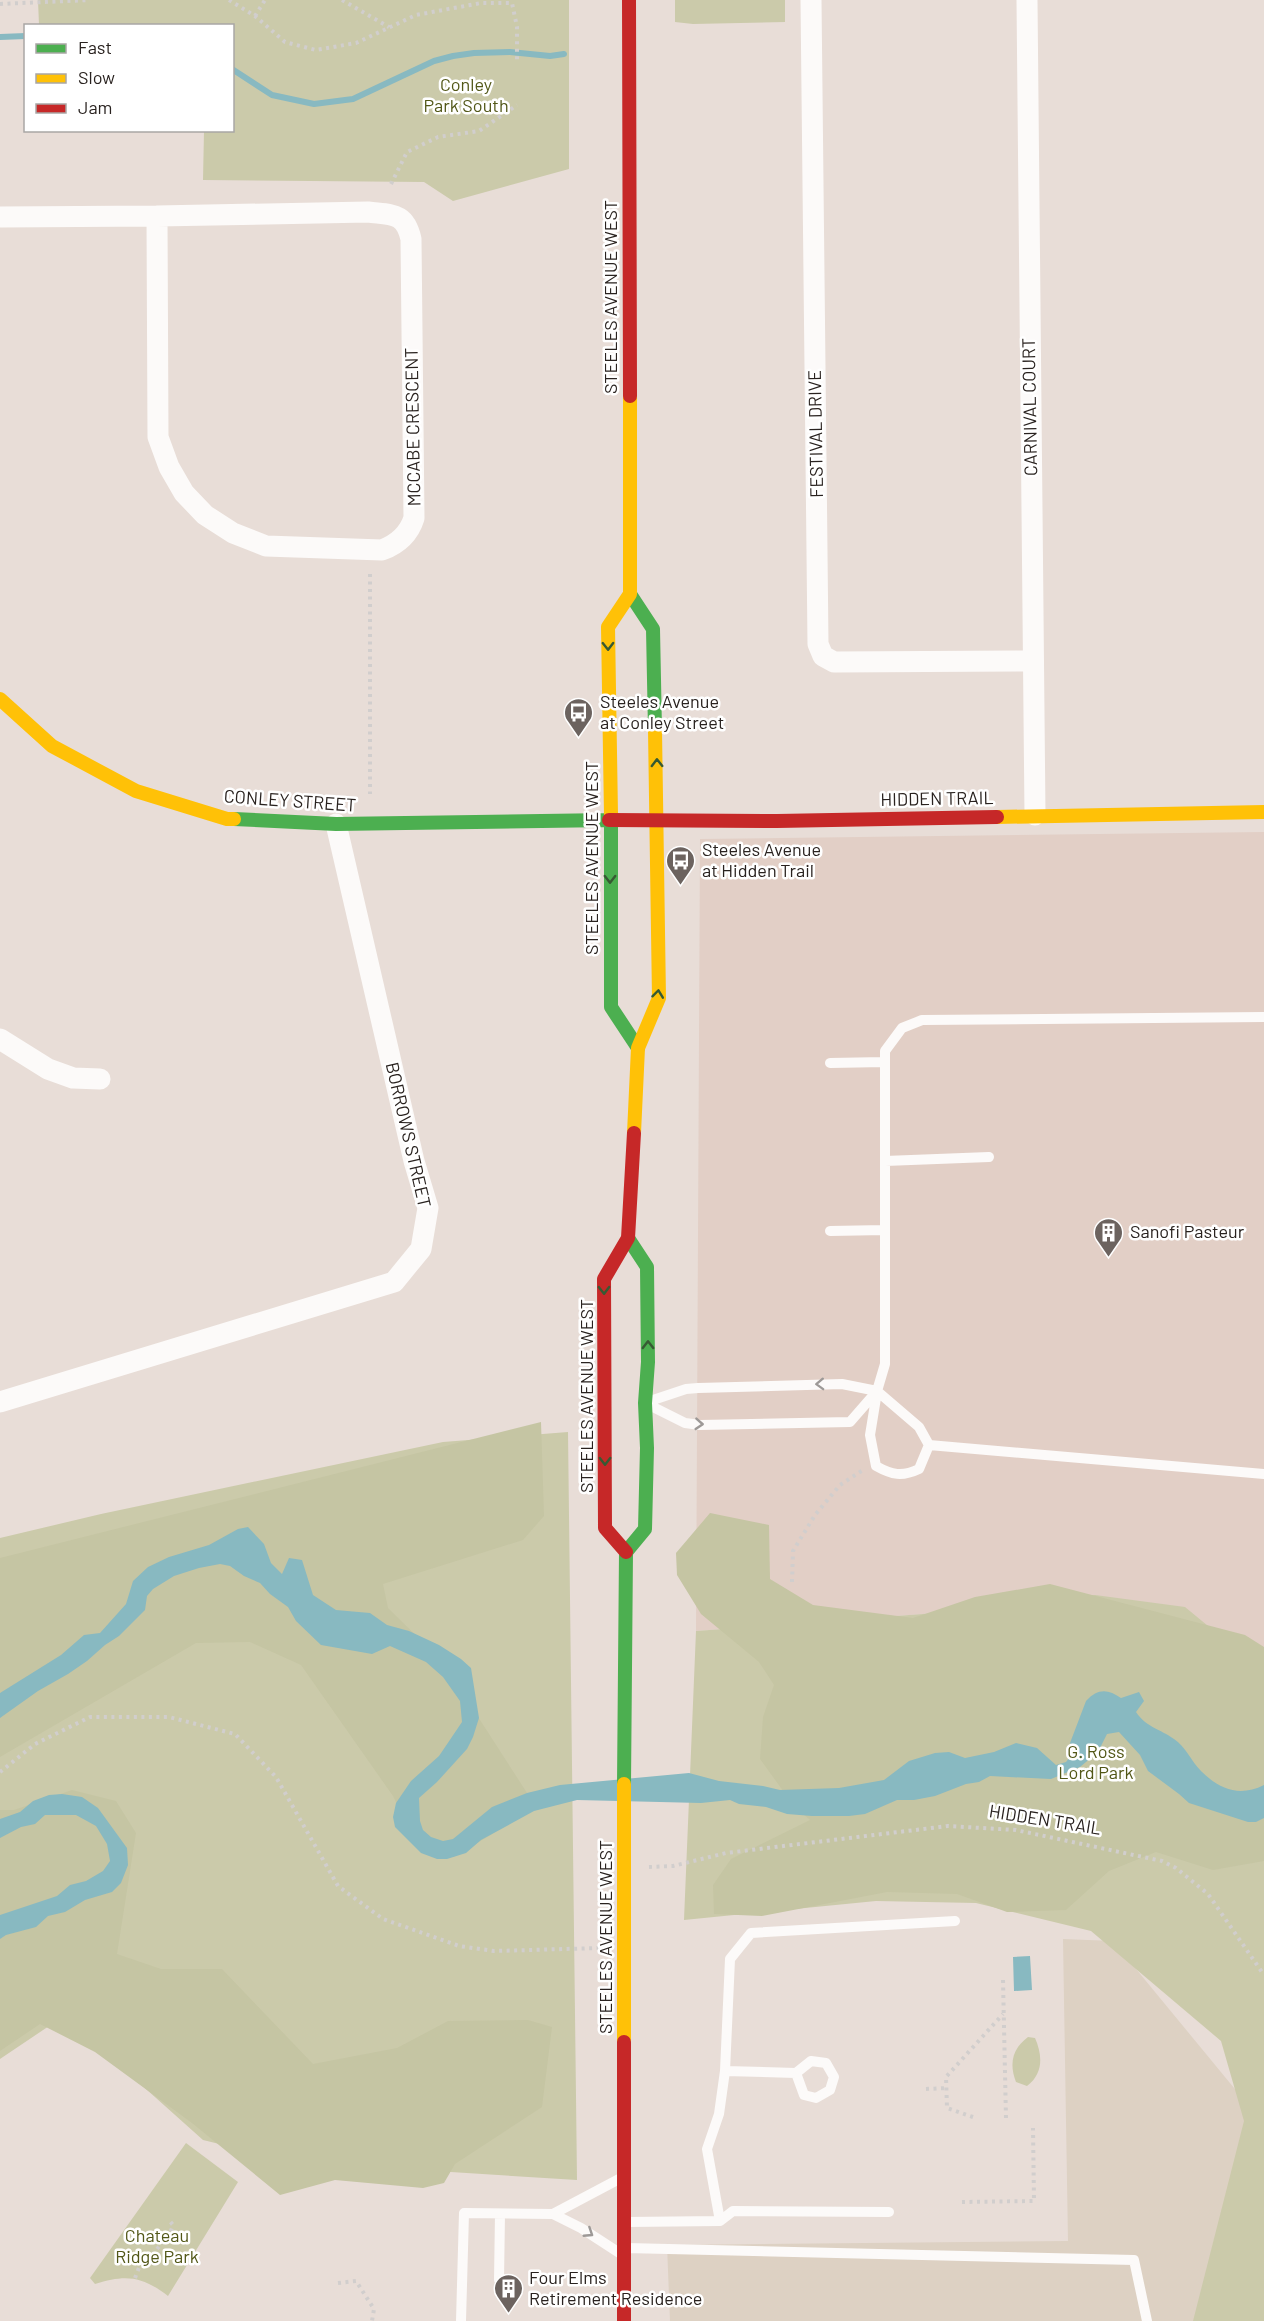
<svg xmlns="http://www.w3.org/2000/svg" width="1264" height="2321" font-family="Barlow,sans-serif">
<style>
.commercial{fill:#ddd1c3}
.built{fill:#e2cfc6}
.green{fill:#cbcaaa}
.forest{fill:#c5c5a3}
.water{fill:#88b9c1}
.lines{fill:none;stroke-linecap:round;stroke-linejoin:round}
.stream{stroke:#88b9c1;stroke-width:6}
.path{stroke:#d1cecd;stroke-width:4;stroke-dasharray:3 4.5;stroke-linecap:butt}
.lane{stroke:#fcfaf9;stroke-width:10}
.street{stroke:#fcfaf9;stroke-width:21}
.fast{stroke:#4caf50;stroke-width:14}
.slow{stroke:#ffc107;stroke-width:14}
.jam{stroke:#c62828;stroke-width:14}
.oneway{stroke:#375a33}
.oneway2{stroke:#9d9997}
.labels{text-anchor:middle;stroke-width:5;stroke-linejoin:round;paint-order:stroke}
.park-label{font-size:18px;fill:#525717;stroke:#fff}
.street-label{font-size:18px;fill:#29221f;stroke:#fff}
.poi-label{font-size:18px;fill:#29221f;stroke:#fff;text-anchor:start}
</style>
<rect width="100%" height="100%" fill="#e8ddd7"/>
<path class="commercial" d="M1063 1939 1113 1941 1253 2111 1198 2321H670L667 2245 1068 2241Z"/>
<path class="built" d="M1264 832V1662L1003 1608 696 1631 700 839Z"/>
<path class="green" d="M38 0H569V169L453 201 424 182 203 180 204 131 232 130V26L39 25Z
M675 0H785V22L693 24 675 22Z
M568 1432 577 2180 293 2162 203 2140 99 2047 52 2024 0 2059V1538L101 1514 443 1442Z
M1095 1595 1185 1607 1236 1649 1264 1662V2321H1193L1244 2121 1221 2041 1091 1931 976 1903 876 1901 684 1920 696 1631 1003 1608Z
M1028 2037 1035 2038C1043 2056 1043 2074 1027 2086L1016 2082C1009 2064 1012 2049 1028 2037Z
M186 2143 238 2182 168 2296C142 2276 126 2274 95 2284L90 2278Z"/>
<path class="forest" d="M541 1422 544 1516 523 1540 383 1584 388 1608 442 1661 529 1796 509 1824 454 1857 417 1846 393 1796 301 1665 250 1642 196 1643 0 1757V1558Z
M710 1513 769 1525 770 1579 813 1605 913 1618 975 1597 1050 1584 1245 1635 1264 1647V1861L1213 1870 1156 1852 1109 1871 1066 1910 1007 1912 957 1894 887 1892 762 1916 714 1914 713 1885 731 1859 810 1820 794 1806 760 1759 763 1717 774 1685 759 1662 701 1614 677 1575 676 1553Z
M72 1790 116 1801 136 1833 117 1954 161 1969H222L313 2064 397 2048 448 2021 528 2020 552 2027 542 2107 455 2164 444 2183 423 2188 335 2180 280 2195 192 2123 95 2052 40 2024 0 2051V1810H14Z"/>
<path class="water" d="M248 1527 264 1544 271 1563 282 1574 289 1558 302 1560 313 1595 336 1610 370 1613 387 1625 409 1631 439 1645 461 1659 471 1668 479 1718 473 1737 467 1749 437 1782 419 1798 420 1821 423 1830 431 1837 443 1841 453 1839 492 1807 527 1793 560 1785 689 1773 719 1781 763 1786 780 1790 839 1788 884 1780 909 1761 935 1753 949 1752 965 1758 994 1752 1016 1743 1037 1748 1056 1765 1066 1762 1076 1749 1070 1743 1086 1701C1098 1688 1108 1689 1121 1698L1139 1692 1144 1701 1136 1712C1146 1727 1160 1729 1174 1739 1186 1747 1191 1761 1201 1771 1220 1790 1240 1797 1264 1785V1818L1256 1822H1248L1189 1803 1179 1794 1148 1771 1140 1755 1119 1732 1107 1734 1098 1752 1080 1767 1051 1779 990 1776 979 1782 966 1784 935 1796 914 1800H897L865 1814 849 1816H812L787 1814 766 1807 739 1804 730 1800 701 1803 577 1800 534 1811 481 1840 466 1853 447 1859H437L421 1853 395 1827 393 1817 396 1803 411 1781 439 1756 462 1722 460 1701 443 1677 426 1662 390 1646 372 1654 321 1645 296 1621 288 1607 270 1594 260 1583 244 1576 230 1566 220 1564 199 1568 174 1576 153 1589 147 1596 145 1610 119 1636 105 1645 87 1661 68 1674 38 1691 0 1718V1693L61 1655 84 1635 100 1633 126 1604 133 1581 148 1567 169 1557 209 1545 238 1529Z
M62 1794 82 1797 98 1808 127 1848 128 1865 121 1883 112 1892 85 1900 65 1912 48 1916 36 1927 6 1935 0 1939V1915L57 1896 70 1885 86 1881 103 1871 110 1861 107 1844 96 1826 76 1815H45L35 1824 21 1827 0 1838V1819L20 1812 33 1801 49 1795Z
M1030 1956 1032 1990 1014 1991 1013 1957Z"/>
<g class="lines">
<path class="stream" d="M0 37 26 36
M232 69 272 95 314 104 353 99 434 61 453 56 474 53 510 52 550 56 564 54"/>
<path class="path" d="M229 0 255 16 285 42 316 50 356 43 416 15 481 3H512L517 27V61
M342 0 389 27
M0 4 90 0
M255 16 265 0
M391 184 407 152 438 137 479 131 517 105
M370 574V794
M792 1582 793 1551 815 1515 840 1485 863 1470
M0 1772 35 1744 90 1717H169L235 1734 276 1777 338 1886 383 1919 459 1946 494 1951 600 1948
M649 1867 673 1866 726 1853 948 1826 1016 1830 1162 1861 1176 1868 1208 1894 1264 1975
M1003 1980 1006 2119
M926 2089 947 2088
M973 2117 947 2108 946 2077 1003 2014
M962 2202 1034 2201 1033 2128
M135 2278C139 2267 142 2259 153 2255 160 2243 169 2239 173 2225L168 2219
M338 2283 356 2281 374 2309 372 2321"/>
<path class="lane" d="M1264 1017 922 1020 902 1028 885 1051V1364L877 1391 919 1427 929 1445 1264 1474
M830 1063 885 1062
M885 1161 989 1157
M830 1231 885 1230
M877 1392 870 1435 876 1466C892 1475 902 1477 919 1469L929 1445
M647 1402 686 1389 698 1388 842 1384 877 1391
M647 1404 685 1423 700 1425 850 1422 877 1391
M725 2071 796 2073 811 2061 826 2063 834 2077 830 2090 816 2098 804 2095 796 2073
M553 2214 621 2178
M720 2221 733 2211 889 2212
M627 2222 720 2221 707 2149 719 2114 725 2071 730 1959 751 1933 955 1921
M626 2248 1134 2260 1147 2321
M499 2280 500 2214
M461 2321 464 2213 553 2214 581 2228 621 2254"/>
<path class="street" d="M811 0 818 644 823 656 834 662 1032 661
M1027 0 1035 815
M368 212C392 215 405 212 411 239L414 518C409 534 398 544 382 550L266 546 233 533 205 515 184 493 169 467 158 437 157 216Z
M0 217 157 216
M0 1039 48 1069 73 1078 100 1079
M0 1402 394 1282 421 1249 428 1208 414 1161 336 824"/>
<path class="fast" d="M630 594 653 629 655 730
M611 815V1007L638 1048
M234 819 336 824 609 820
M624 1784 626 1552 645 1529 647 1448 645 1403 648 1362 647 1267 628 1238"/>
<path class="slow" d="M0 699 52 746 136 791 227 819H234
M611 815 608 627 630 594V396
M997 817 1264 812
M634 1133 638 1048 659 998 655 730
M624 2042V1784"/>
<path class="jam" d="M629 0 630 396
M609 820 777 821 997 817
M626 1552 605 1528 604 1279 628 1238 634 1133
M624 2042V2321"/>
</g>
<defs><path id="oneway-chevron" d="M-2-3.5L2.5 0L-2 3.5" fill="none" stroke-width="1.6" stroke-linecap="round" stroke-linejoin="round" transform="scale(1.5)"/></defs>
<g class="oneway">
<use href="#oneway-chevron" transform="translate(608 646) rotate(89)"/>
<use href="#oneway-chevron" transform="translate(657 763) rotate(-91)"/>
<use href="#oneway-chevron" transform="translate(610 879) rotate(90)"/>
<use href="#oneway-chevron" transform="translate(658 994) rotate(-83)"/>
<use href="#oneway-chevron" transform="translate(604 1290) rotate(89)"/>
<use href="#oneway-chevron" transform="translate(648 1345) rotate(-90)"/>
<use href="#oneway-chevron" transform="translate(605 1461) rotate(90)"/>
</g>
<g class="oneway2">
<use href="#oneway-chevron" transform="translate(820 1384) rotate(178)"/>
<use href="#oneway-chevron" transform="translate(699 1424) rotate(4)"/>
<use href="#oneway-chevron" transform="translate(589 2233) rotate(33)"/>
</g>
<defs>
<symbol id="bus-pin" viewBox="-11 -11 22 30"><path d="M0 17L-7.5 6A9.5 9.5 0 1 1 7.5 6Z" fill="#6c635f" stroke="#fff"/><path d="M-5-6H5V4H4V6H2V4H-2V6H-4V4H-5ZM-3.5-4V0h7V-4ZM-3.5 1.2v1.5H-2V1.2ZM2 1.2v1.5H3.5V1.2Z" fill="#fff"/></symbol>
<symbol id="building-pin" viewBox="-11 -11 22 30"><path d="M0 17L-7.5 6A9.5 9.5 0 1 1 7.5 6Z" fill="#6c635f" stroke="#fff"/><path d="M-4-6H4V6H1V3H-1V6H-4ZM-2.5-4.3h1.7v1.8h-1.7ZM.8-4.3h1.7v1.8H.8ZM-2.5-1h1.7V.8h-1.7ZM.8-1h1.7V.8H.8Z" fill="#fff"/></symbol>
</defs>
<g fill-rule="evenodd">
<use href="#bus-pin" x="562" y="696" width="33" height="45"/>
<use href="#bus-pin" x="664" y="844" width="33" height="45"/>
<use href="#building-pin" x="1092" y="1216" width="33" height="45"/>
<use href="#building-pin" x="492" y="2272" width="33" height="45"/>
</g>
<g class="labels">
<g class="park-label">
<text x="466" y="91">Conley<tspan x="466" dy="21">Park South</tspan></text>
<text x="1096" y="1758">G. Ross<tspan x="1096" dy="21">Lord Park</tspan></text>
<text x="157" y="2242">Chateau<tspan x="157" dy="21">Ridge Park</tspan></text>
</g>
<g class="street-label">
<text transform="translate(611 297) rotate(-90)" y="6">STEELES AVENUE WEST</text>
<text transform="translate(1030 407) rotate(-91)" y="6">CARNIVAL COURT</text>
<text transform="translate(413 427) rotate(-91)" y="6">MCCABE CRESCENT</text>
<text transform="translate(816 434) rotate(-91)" y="6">FESTIVAL DRIVE</text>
<text transform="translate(937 799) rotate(-1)" y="6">HIDDEN TRAIL</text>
<text transform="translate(290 801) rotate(4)" y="6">CONLEY STREET</text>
<text transform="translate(592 858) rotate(-90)" y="6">STEELES AVENUE WEST</text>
<text transform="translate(408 1135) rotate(77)" y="6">BORROWS STREET</text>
<text transform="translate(587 1396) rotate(-90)" y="6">STEELES AVENUE WEST</text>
<text transform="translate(1045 1820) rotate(9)" y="6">HIDDEN TRAIL</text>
<text transform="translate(606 1937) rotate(-90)" y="6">STEELES AVENUE WEST</text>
</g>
<g class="poi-label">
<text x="600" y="708">Steeles Avenue<tspan x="600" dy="21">at Conley Street</tspan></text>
<text x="702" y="856">Steeles Avenue<tspan x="702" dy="21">at Hidden Trail</tspan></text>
<text x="1130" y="1238">Sanofi Pasteur</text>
<text x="529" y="2284">Four Elms<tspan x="529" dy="21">Retirement Residence</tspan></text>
</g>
</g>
<rect x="24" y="24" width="210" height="108" fill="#ffffff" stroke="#a9a7a5" stroke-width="1.5"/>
<rect x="36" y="44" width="30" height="9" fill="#4caf50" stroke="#a9a7a5" stroke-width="1.5"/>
<text x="78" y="54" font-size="18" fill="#29221f">Fast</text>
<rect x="36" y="74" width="30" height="9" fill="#ffc107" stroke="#a9a7a5" stroke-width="1.5"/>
<text x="78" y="84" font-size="18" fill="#29221f">Slow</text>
<rect x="36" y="104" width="30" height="9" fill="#c62828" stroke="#a9a7a5" stroke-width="1.5"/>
<text x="78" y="114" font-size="18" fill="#29221f">Jam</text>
</svg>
